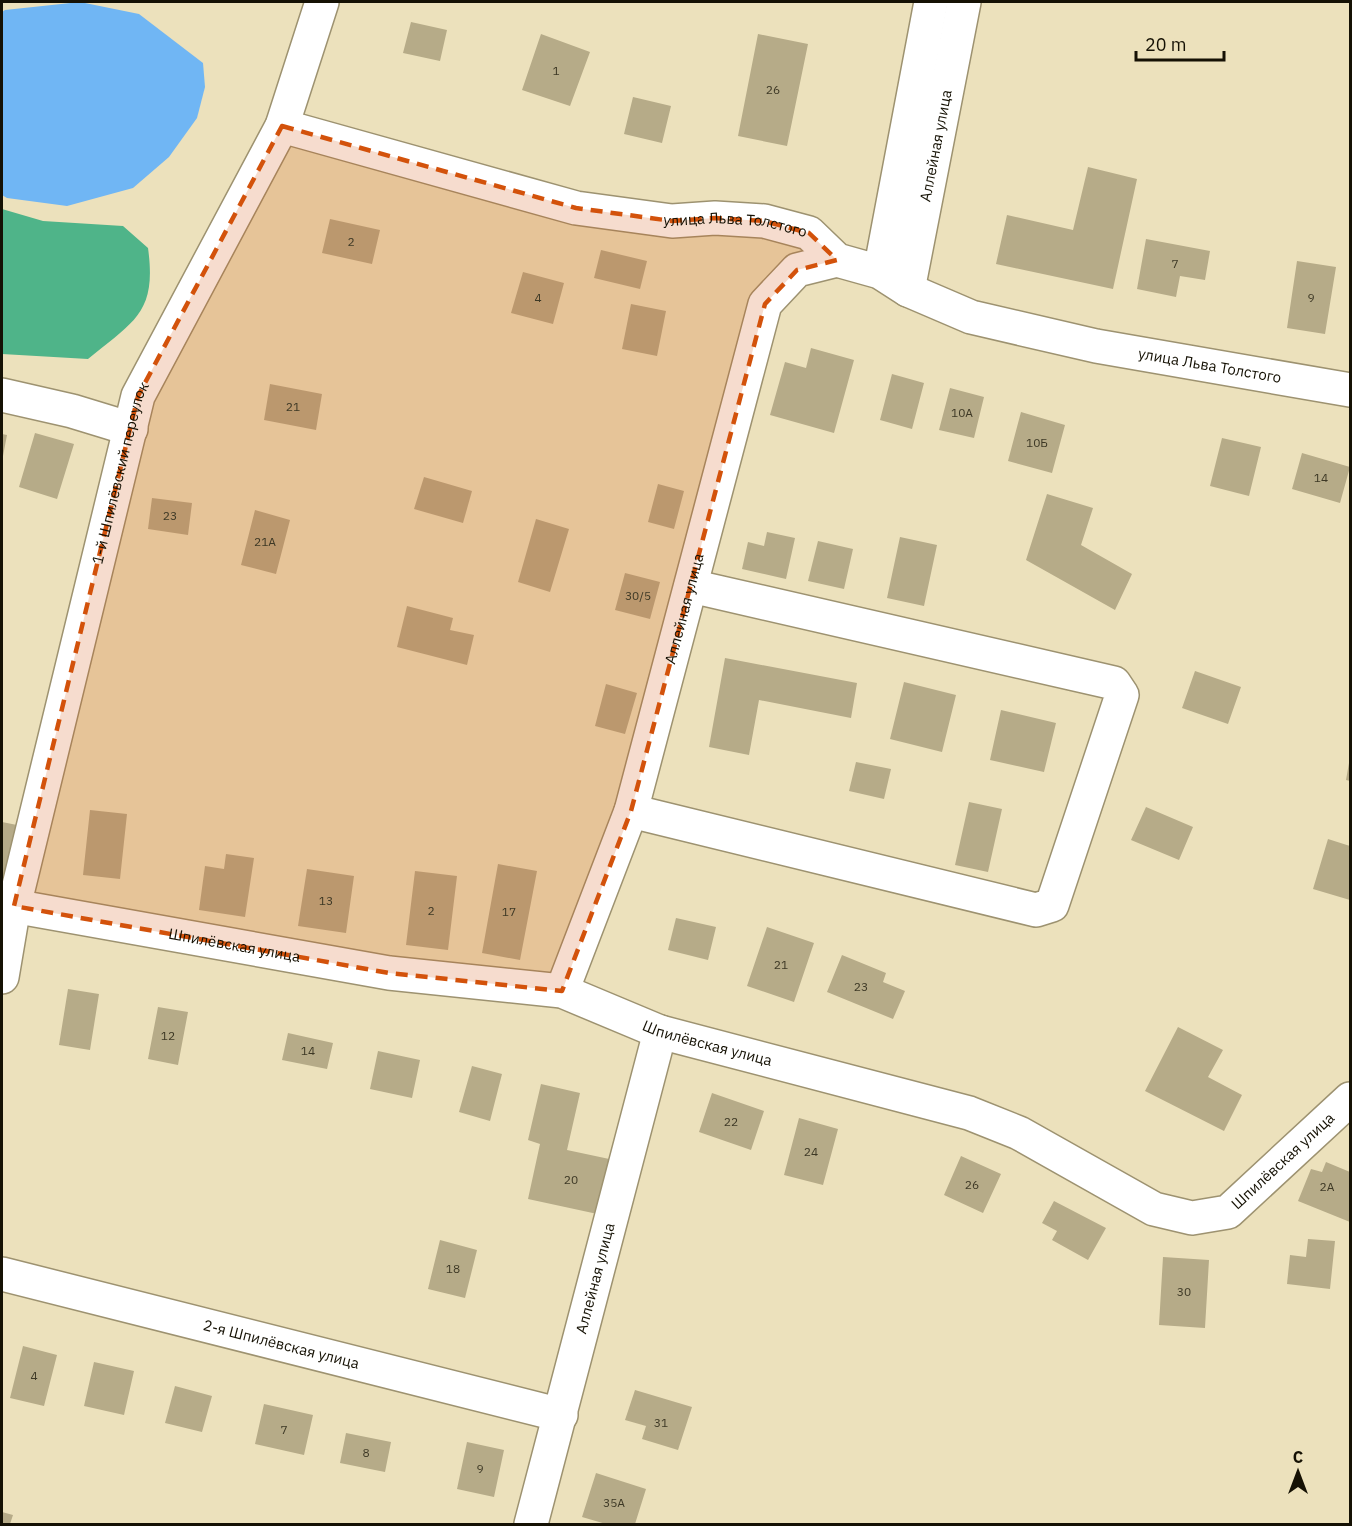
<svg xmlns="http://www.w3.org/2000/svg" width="1352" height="1526" font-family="'IBM Plex Sans',sans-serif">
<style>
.forest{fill:#4fb489}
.water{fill:#70b6f4}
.building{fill:#b6ab88}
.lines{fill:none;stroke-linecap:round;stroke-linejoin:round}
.minor-casing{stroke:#9d9270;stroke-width:36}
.minor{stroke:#fff;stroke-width:33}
.marked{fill:#d3520b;fill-opacity:0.2;stroke:#d3520b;stroke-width:4.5;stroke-dasharray:12 8;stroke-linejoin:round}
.labels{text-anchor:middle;stroke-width:5;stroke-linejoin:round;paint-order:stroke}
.number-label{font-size:12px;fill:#3d3825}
.street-label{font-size:15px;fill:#151104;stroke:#ece1bc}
</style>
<rect width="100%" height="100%" fill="#ece1bc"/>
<path class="forest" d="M2 209 43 221 123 226 148 248C157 313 134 321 88 359L2 354Z"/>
<path class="water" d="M80 2 139 14 203 63 205 87 197 118 169 157 133 188 67 206 7 198 2 195V12L5 10Z"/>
<path class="building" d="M411 22 447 30 440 61 403 53Z
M541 34 590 52 570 106 522 90Z
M758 34 808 44 787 146 738 136Z
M633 97 671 106 662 143 624 134Z
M1088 167 1137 179 1113 289 996 264 1007 215 1073 230Z
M330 219 380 230 372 264 322 253Z
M1146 239 1210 251 1205 280 1180 276 1176 297 1137 289Z
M601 250 647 261 640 289 594 278Z
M1297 261 1336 267 1325 334 1287 328Z
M523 272 564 283 553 324 511 313Z
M631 304 666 311 657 356 622 349Z
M811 348 854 360 834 433 770 415 785 362 806 368Z
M892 374 924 383 912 429 880 420Z
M270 384 322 394 316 430 264 420Z
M950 388 984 397 974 438 939 430Z
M1021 412 1065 425 1052 473 1008 461Z
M35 433 74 444 57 499 19 487Z
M2 434 7 435 3 456H2Z
M1222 438 1261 447 1249 496 1210 486Z
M1302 453 1350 467 1340 503 1292 489Z
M424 477 472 491 463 523 414 509Z
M658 484 684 491 674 529 648 522Z
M1047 494 1093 508 1081 545 1132 574 1115 610 1026 560Z
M152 498 192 503 188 535 148 529Z
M255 510 290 520 276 574 241 565Z
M536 519 569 529 550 592 518 582Z
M767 532 795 538 786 579 742 569 748 542 764 546Z
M900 537 937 545 924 606 887 598Z
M818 541 853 549 844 589 808 581Z
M625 573 660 582 650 619 615 610Z
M407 606 453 618 450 630 474 635 467 665 397 647Z
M725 658 857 683 851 718 759 700 749 755 709 747Z
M1195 671 1241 687 1228 724 1182 708Z
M904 682 956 695 942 752 890 739Z
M606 684 637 693 625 734 595 726Z
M1001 710 1056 723 1044 772 990 760Z
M856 762 891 769 884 799 849 791Z
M1349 763H1350V781L1346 780Z
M969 802 1002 809 988 872 955 865Z
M1146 807 1193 827 1179 860 1131 840Z
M90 810 127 814 120 879 83 875Z
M2 822 27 827 2 889Z
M1328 839 1350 846V900L1313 889Z
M226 854 254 858 245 917 199 910 205 866 224 869Z
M498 864 537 871 520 960 482 953Z
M307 869 354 876 346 933 298 926Z
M415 871 457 876 448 950 406 945Z
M676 918 716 927 708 960 668 950Z
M767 927 814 943 794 1002 747 986Z
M842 955 886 973 883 982 905 991 893 1019 827 992Z
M68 989 99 994 90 1050 59 1045Z
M158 1007 188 1012 178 1065 148 1059Z
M1178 1027 1223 1050 1208 1077 1242 1095 1224 1131 1145 1091Z
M288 1033 333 1043 327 1069 282 1060Z
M378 1051 420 1060 412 1098 370 1089Z
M472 1066 502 1074 490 1121 459 1112Z
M541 1084 580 1093 567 1150 614 1160 602 1215 528 1199 540 1144 528 1140Z
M712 1093 764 1111 751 1150 699 1132Z
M799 1118 838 1129 823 1185 784 1175Z
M961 1156 1001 1174 983 1213 944 1195Z
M1326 1162 1350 1172V1222L1298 1201 1311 1169 1322 1172Z
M1054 1201 1106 1228 1088 1260 1052 1240 1057 1231 1042 1223Z
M1308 1239 1335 1241 1330 1289 1287 1284 1290 1255 1306 1257Z
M440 1240 477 1250 465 1298 428 1289Z
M1163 1257 1209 1260 1205 1328 1159 1325Z
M23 1346 57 1355 44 1406 10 1398Z
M94 1362 134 1371 124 1415 84 1406Z
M175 1386 212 1396 202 1432 165 1423Z
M635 1390 692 1407 678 1450 642 1439 646 1426 625 1420Z
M264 1404 313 1415 304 1455 255 1444Z
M346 1433 391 1442 385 1472 340 1463Z
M467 1442 504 1450 494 1497 457 1489Z
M596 1473 646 1489 635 1524H606L582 1517Z
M2 1512 13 1515 10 1524H2Z"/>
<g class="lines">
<defs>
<g id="minor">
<path id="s1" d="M282 126 576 208 672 221 715 218 764 221 809 233 837 260 880 272 908 290 971 317 1096 346 1350 390"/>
<path d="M880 272 931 2"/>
<path id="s2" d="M908 290 964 2"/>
<path d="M2 395 72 411 131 429"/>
<path d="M631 811 1036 910 1052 905 1122 695 1114 683 691 586"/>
<path id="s3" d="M2 904 389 973 562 991 660 1032 969 1113 1019 1133 1154 1209 1192 1218 1228 1212 1350 1099"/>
<path id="s4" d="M2 977 14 906 138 396 282 126 322 2"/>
<path id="s5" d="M562 991 631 811 765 304 797 270 837 260"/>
<path id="s6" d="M2 1274 561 1415"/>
<path id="s7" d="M531 1524 660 1032"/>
</g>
</defs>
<use href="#minor" class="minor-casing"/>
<use href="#minor" class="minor"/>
</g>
<path class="marked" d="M282 126 576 208 672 221 715 218 764 221 809 233 837 260 797 270 765 304 631 811 562 991 389 973 14 906 138 396Z"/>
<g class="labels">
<g class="number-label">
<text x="556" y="75">1</text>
<text x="773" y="94">26</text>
<text x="351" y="246">2</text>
<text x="1175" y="268">7</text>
<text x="538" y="302">4</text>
<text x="1311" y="302">9</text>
<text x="293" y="411">21</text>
<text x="962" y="417">10А</text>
<text x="1037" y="447">10Б</text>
<text x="1321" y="482">14</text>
<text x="170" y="520">23</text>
<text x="265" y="546">21А</text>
<text x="638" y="600">30/5</text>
<text x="326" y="905">13</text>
<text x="431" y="915">2</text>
<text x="509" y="916">17</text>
<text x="781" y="969">21</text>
<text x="861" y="991">23</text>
<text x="168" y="1040">12</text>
<text x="308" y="1055">14</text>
<text x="731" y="1126">22</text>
<text x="811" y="1156">24</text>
<text x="571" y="1184">20</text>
<text x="972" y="1189">26</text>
<text x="1327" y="1191">2А</text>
<text x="453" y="1273">18</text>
<text x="1184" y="1296">30</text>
<text x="34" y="1380">4</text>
<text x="661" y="1427">31</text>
<text x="284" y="1434">7</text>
<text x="366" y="1457">8</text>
<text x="480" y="1473">9</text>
<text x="614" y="1507">35А</text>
</g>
<g class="street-label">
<text dy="5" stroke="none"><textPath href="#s2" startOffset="147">Аллейная улица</textPath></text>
<text dy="5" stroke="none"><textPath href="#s1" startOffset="466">улица Льва Толстого</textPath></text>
<text dy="5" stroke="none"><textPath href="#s1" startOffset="970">улица Льва Толстого</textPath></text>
<text dy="5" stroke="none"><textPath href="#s4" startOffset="518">1-й Шпилёвский переулок</textPath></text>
<text dy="5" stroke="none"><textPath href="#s5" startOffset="402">Аллейная улица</textPath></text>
<text dy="5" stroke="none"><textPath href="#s3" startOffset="236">Шпилёвская улица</textPath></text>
<text dy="5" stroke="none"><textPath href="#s3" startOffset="722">Шпилёвская улица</textPath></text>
<text dy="5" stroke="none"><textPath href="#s3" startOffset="1352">Шпилёвская улица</textPath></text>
<text dy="5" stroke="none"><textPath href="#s7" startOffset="254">Аллейная улица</textPath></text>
<text dy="5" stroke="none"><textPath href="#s6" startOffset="288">2-я Шпилёвская улица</textPath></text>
</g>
</g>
<rect width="1352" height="1526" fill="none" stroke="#151104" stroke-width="6"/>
<g transform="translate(1298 1472)" stroke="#ece1bc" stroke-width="4.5" paint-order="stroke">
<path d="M0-4.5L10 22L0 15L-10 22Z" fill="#151104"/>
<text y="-9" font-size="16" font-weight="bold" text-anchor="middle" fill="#151104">С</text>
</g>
<path d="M1136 51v9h88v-9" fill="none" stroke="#151104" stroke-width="3"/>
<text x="1145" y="51" font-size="18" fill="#151104" stroke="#ece1bc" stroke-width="4.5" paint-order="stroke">20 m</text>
</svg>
